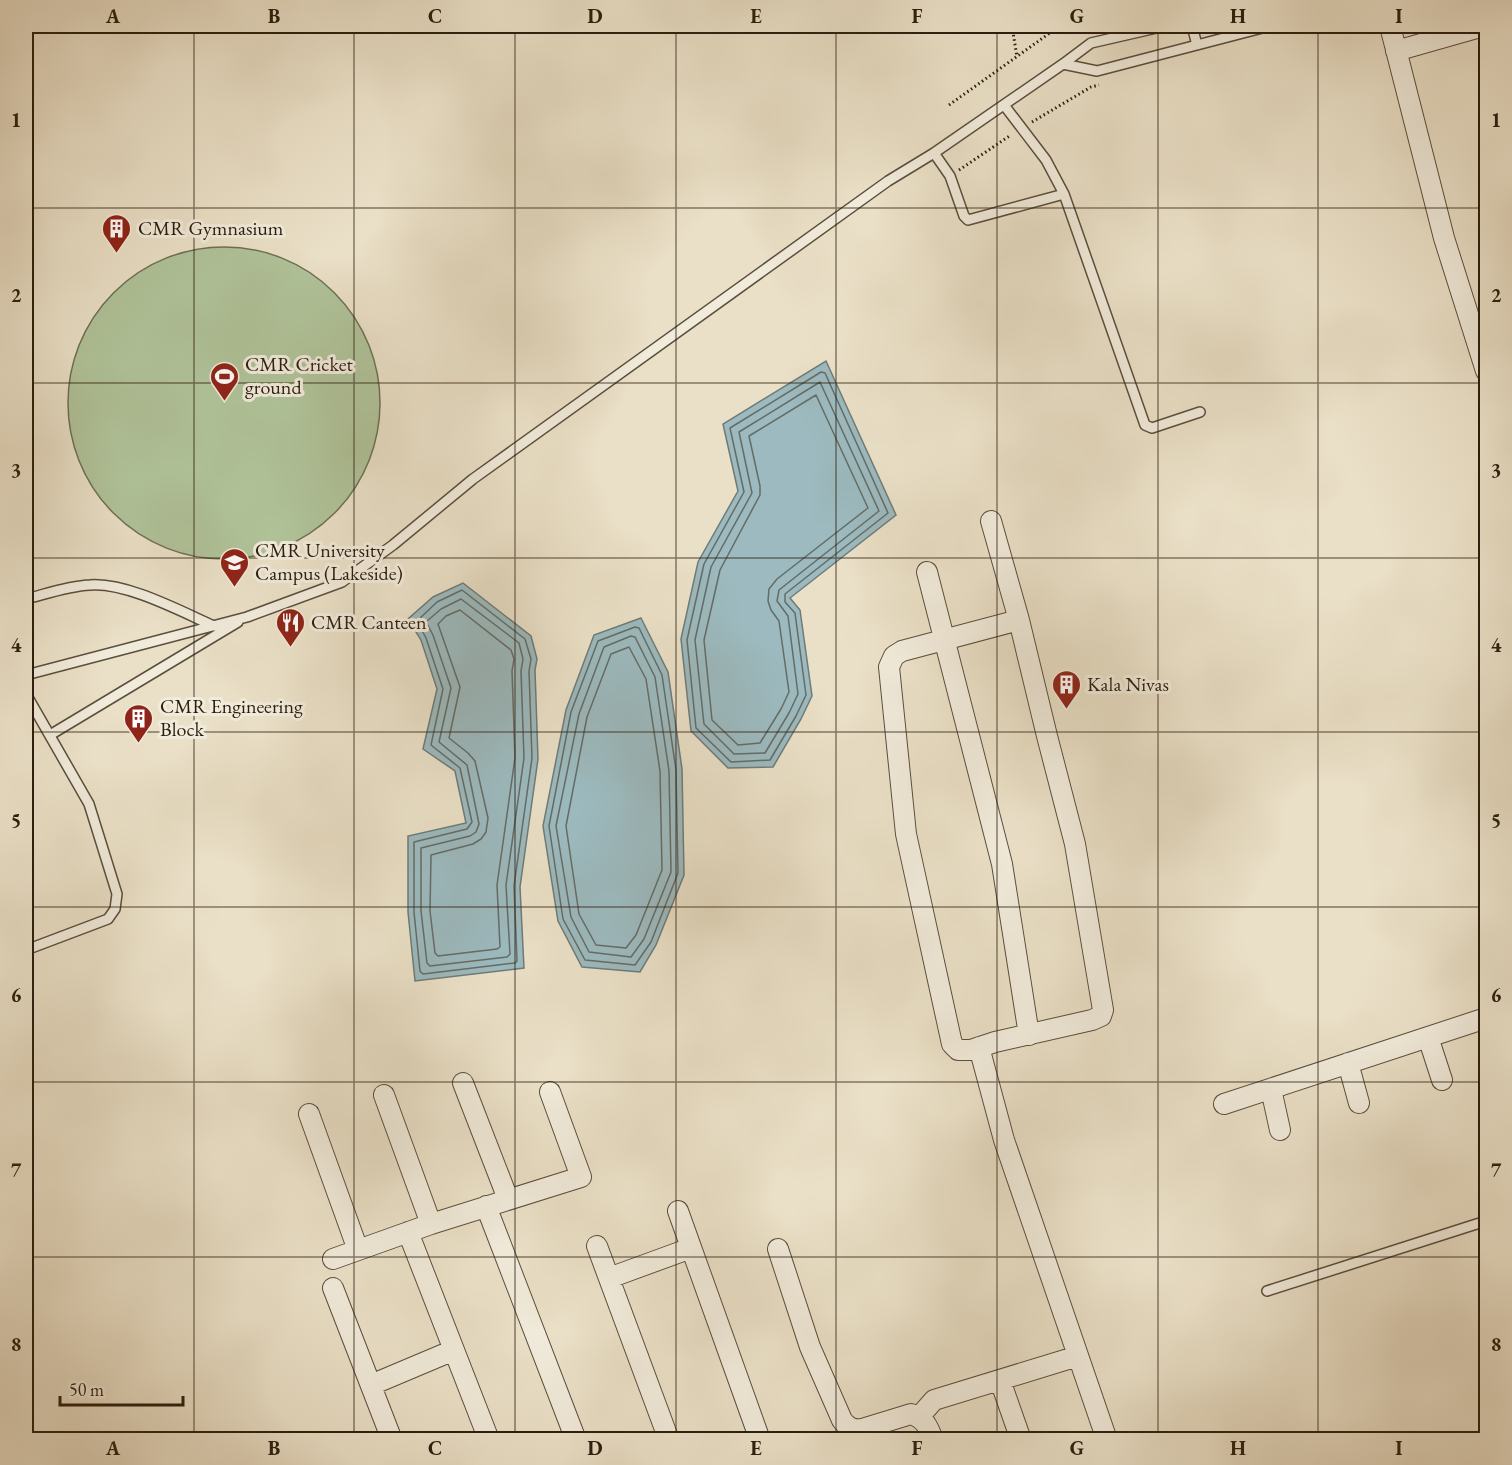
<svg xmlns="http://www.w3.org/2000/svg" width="1512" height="1465" font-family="'EB Garamond',serif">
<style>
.green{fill:#b0c39a;stroke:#6e7054;stroke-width:1.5}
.water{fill:#9cbabf;stroke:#6f7b78;stroke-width:1.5}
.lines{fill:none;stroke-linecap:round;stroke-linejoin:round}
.shore{stroke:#646c66;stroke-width:1.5}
.service-casing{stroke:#5b4e3c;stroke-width:12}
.minor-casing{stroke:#5b4e3c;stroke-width:22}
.path{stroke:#2b1d0e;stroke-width:3;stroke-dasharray:1.5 3;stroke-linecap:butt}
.service{stroke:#f1ebdb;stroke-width:9}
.minor{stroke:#f1ebdb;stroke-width:20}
.grid{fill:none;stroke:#2b1d0e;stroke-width:1.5;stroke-opacity:0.55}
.labels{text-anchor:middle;stroke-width:6;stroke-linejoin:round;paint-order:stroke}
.poi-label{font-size:20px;fill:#2b1d0e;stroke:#f1ebdb;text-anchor:start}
.neatline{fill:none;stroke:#2b1d0e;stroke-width:2}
.grid-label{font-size:20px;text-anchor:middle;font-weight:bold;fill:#2b1d0e}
</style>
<rect width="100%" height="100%" fill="#eae0c7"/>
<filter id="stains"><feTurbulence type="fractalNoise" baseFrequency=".00333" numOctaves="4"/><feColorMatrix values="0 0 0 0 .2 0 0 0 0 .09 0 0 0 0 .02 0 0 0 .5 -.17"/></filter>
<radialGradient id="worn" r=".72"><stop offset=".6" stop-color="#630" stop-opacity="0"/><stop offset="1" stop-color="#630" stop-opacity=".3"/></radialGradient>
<path class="green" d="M68 403a156 156 0 1 1 312 0a156 156 0 1 1-312 0Z"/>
<path class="water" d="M826 361 896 515 790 598 800 610 812 696 801 719 773 767 728 768 691 731 681 639 698 562 738 491 723 424Z
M463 583 531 636 537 659 535 670 538 759 520 887 524 968 415 981 408 912V836L466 823 455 771 423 749 437 689 421 640 408 619 433 597Z
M641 618 668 672 682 769 684 875 656 945 640 972 582 967 558 921 543 826 566 710 594 635Z"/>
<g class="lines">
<path class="shore" d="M821 372 825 373 888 513 785 594V602L795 613 806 695 796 716 770 760 731 762 696 728 687 640 704 564 744 492 730 428Z
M820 382 879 511 779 590 777 601 788 616 798 694 789 713 765 753 734 754 704 724 695 640 711 567 752 493 739 432Z
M816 395 868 508 777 579 769 589 768 601 771 610 779 621 789 692 781 709 760 743 738 745 712 720 704 640 720 570 760 495V486L749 436Z
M462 590 525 639 531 659 529 671 532 758 514 886 517 961 515 963 423 974 420 971 414 912V842L467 829 472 822 460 768 431 745 443 689 426 638 417 621 437 602Z
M461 599 519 643 523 659 521 671 524 758 506 885 510 954 507 957 430 966 427 963 421 911V848L470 836 476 832 479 824 467 765 439 742 451 688 433 635 426 622 441 609Z
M460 610 511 650 514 659 512 671 515 758 497 885 500 947 497 949 438 956 435 953 430 911 431 855 473 844 481 839 486 832 488 818 475 761 468 753 449 738 460 687 438 624 446 616Z
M635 627 639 628 662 675 676 770 678 873 651 942 635 965 585 960 563 919 549 826 571 712 598 641Z
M631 636 635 637 655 677 669 771 671 872 644 939 631 957 589 952 571 917 556 826 579 714 604 647Z
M629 647 646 679 660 771 662 870 636 935 626 948 596 945 579 914 566 826 587 717 611 654Z"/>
<defs>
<path id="service" d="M1192 26 1197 45
M1063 64 1097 71 1270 26
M1004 105 1046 160 1064 194 1145 425 1152 428 1200 412
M934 153 950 176 964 216 968 220 1064 194
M26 599C46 594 68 586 90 585 126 582 180 611 214 626
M26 675 247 617 342 582 393 545 473 479 888 181 934 153 1063 64 1091 43 1165 26
M26 694 89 804 117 894 115 909 108 919 26 950
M50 735 238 622
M1267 1291 1486 1221"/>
<path id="minor" d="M1390 26 1444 238 1486 371
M1396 51 1484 26
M991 521 1019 620
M927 572 1002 864 1029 1035
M1019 620 1047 736 1075 844 1103 1010 1101 1016 1092 1020 995 1042 971 1050H958L952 1044 906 834 889 667 894 656 902 651Z
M1428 1037 1442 1080
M979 1047 1004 1140 1107 1440
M1348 1063 1359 1103
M463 1083 508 1199
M1271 1089 1280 1130
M384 1095 431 1224
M1224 1104 1486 1018
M309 1114 358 1250
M486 1206 576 1440
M678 1211 760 1440
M408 1232 489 1440
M597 1246 669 1440
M778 1249 810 1347 842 1420C848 1428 853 1430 862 1429L911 1414C925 1419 928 1426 933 1440
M333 1259 431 1224 581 1177 550 1092
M609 1278 691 1248
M333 1288 392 1440
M1000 1380 1021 1440
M371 1385 454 1350
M919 1417 934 1400 1078 1356"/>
</defs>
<use href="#service" class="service-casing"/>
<use href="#minor" class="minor-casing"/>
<path class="path" d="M1012 26 1017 57
M949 105 1054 30 1074 26
M1032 122 1091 87 1099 85
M959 170 1011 135"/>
<use href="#service" class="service"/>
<use href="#minor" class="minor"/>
</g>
<path class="grid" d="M194 26V1440M354 26V1440M515 26V1440M676 26V1440M836 26V1440M997 26V1440M1158 26V1440M1318 26V1440M26 208H1486M26 383H1486M26 558H1486M26 732H1486M26 907H1486M26 1082H1486M26 1257H1486"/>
<defs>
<symbol id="building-pin" viewBox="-11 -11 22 30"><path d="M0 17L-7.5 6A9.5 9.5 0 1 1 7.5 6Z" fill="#8f2418" stroke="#f1ebdb"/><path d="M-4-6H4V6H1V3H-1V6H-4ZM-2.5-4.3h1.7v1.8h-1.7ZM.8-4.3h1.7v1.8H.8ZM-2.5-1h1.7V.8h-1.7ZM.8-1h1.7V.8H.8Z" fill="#fff"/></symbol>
<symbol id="stadium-pin" viewBox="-11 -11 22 30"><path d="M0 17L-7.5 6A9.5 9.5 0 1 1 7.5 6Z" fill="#8f2418" stroke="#f1ebdb"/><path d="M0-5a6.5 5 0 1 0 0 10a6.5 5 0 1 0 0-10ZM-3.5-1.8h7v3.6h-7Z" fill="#fff"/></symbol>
<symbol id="university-pin" viewBox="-11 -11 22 30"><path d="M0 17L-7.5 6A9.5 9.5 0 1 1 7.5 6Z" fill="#8f2418" stroke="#f1ebdb"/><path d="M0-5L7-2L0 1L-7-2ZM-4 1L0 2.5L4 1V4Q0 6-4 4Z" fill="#fff"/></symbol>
<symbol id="restaurant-pin" viewBox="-11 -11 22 30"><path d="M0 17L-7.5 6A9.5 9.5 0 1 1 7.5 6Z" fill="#8f2418" stroke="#f1ebdb"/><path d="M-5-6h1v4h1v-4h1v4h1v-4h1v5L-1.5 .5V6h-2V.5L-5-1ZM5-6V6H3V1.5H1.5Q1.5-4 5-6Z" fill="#fff"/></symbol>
</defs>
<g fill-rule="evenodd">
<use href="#building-pin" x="100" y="212" width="33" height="45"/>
<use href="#stadium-pin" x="208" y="360" width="33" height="45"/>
<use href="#university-pin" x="218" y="546" width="33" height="45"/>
<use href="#restaurant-pin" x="274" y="606" width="33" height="45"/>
<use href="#building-pin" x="1050" y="668" width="33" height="45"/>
<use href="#building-pin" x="122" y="702" width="33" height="45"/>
</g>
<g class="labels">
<g class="poi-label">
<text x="138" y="235">CMR Gymnasium</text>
<text x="245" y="371">CMR Cricket<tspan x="245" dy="23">ground</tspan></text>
<text x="255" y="557">CMR University<tspan x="255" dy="23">Campus (Lakeside)</tspan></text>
<text x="311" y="629">CMR Canteen</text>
<text x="1087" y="691">Kala Nivas</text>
<text x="160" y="713">CMR Engineering<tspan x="160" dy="23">Block</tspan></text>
</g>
</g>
<rect width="1512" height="1465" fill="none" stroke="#eae0c7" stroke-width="66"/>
<path d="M60 1396v9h123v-9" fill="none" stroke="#2b1d0e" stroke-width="3"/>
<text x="69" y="1396" font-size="18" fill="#2b1d0e" stroke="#f1ebdb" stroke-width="4.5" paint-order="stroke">50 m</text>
<rect x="33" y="33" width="1446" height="1399" class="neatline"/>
<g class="grid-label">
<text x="113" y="23">A</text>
<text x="274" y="23">B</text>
<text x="435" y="23">C</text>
<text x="595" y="23">D</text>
<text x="756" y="23">E</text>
<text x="917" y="23">F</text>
<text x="1077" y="23">G</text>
<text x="1238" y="23">H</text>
<text x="1399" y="23">I</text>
<text x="16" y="127">1</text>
<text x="1496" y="127">1</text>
<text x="16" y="302">2</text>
<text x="1496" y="302">2</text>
<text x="16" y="477">3</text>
<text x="1496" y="477">3</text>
<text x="16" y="652">4</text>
<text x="1496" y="652">4</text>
<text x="16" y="827">5</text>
<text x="1496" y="827">5</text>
<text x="16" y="1002">6</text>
<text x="1496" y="1002">6</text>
<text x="16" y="1177">7</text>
<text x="1496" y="1177">7</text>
<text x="16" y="1351">8</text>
<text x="1496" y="1351">8</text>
<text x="113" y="1455">A</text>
<text x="274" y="1455">B</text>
<text x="435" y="1455">C</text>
<text x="595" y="1455">D</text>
<text x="756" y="1455">E</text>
<text x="917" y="1455">F</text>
<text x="1077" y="1455">G</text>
<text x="1238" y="1455">H</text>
<text x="1399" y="1455">I</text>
</g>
<rect width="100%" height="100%" filter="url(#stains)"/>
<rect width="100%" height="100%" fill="url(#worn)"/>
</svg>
